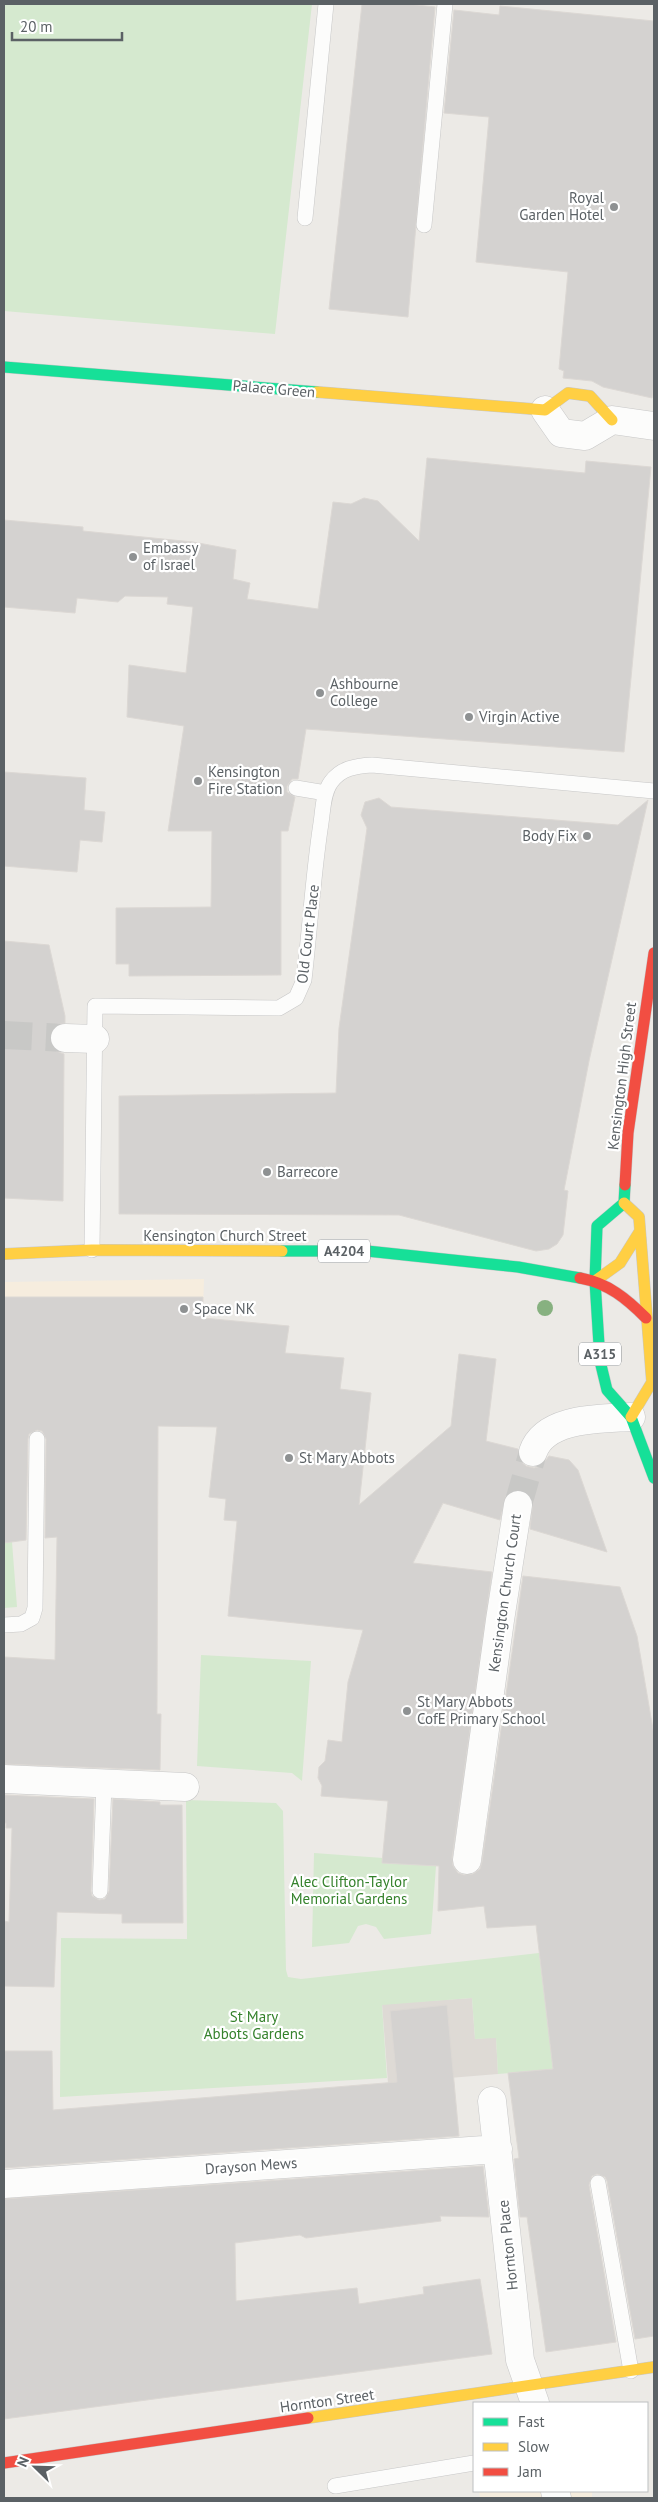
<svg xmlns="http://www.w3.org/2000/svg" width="658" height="2502" font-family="'PT Sans',sans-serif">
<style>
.commercial{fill:#f6edde}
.education{fill:#dedad5}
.green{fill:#d5e9cf}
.building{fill:#d4d2d0;stroke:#dcd8d4}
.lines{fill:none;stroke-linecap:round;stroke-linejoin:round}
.street-tunnel{stroke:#c8c8c6;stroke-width:28;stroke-dasharray:28 14;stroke-linecap:butt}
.lane-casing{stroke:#c7c7c7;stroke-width:16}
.street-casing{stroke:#c7c7c7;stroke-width:29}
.fast-casing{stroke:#c7c7c7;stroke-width:12}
.slow-casing{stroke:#c7c7c7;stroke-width:12}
.jam-casing{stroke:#c7c7c7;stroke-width:12}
.lane{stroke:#fcfcfb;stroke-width:15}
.street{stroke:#fcfcfb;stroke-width:28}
.fast{stroke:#16e098;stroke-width:11}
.slow{stroke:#ffcf43;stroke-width:11}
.jam{stroke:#f24e42;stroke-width:11}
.tree{fill:#87b180}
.poi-dot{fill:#8e9192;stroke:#fff;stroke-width:2}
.labels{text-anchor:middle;stroke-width:4.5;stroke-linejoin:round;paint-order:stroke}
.shield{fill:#fff;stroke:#8c9093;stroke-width:1}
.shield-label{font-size:14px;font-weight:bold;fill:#5b6165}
.poi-label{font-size:15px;fill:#5b6165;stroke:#fff;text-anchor:start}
.street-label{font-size:15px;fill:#5b6165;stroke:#fff}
.park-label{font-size:15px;fill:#35822c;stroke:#fff}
</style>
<rect width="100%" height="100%" fill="#eceae6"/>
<path class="commercial" d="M204 1279 201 1377 4 1376V1282Z
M479 2491H592V2498H480Z"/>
<path class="education" d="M472 1998 475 2039 496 2037 498 2074 388 2083 382 2004Z"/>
<path class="green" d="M4 4H312L275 334 4 311Z
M12 1542 17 1607 4 1608V1543Z
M201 1655 311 1661 302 1781 292 1773 197 1766Z
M186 1800 276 1803 283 1811 286 1970 288 1977 301 1979 539 1953 553 2069 498 2074 496 2038 475 2039 472 1998 382 2005 387 2078 60 2097 61 1938 187 1939Z
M314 1853 383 1858 382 1863 436 1866 431 1934 384 1939 376 1927 366 1924 358 1926 349 1943 312 1947Z"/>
<path class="building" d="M362 4H408L435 7 408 317 329 309Z
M500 6 654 21V381L652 398 603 387 592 381 563 378 564 371 559 369 568 272 476 262 489 117 444 113 454 10 499 15Z
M427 458 585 473 586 461 651 467 624 752 306 729 298 779H292L287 786V792L295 797 288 831H281V975L129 976V964H116V908L211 907 212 831H168L184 726 127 717 129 665 186 673 193 607 167 604 168 597 125 596 118 602 77 598 75 613 4 607V520L83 527V531L193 542 236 550 233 579 250 583 247 599 318 609 333 502 351 504 364 498 378 501 419 541Z
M4 772 86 778 84 810 105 812 102 842 80 840 77 872 4 866Z
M379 798 391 807 618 825 648 800 589 1061 564 1190 568 1191 563 1235 557 1244 549 1249 536 1251 399 1215 119 1214V1096L336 1093 339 1028 367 828 361 815 365 802Z
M4 941 49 945 65 1016V1023L57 1024 52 1029 49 1038 51 1045 56 1051 64 1054 63 1201 4 1198Z
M4 1297H203V1318L289 1326 285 1353 344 1358 340 1389 371 1393 359 1505 451 1426 459 1354 496 1359 486 1441 518 1449 519 1460 526 1466 534 1468 541 1466 549 1456 569 1460 578 1470 607 1552 530 1529 533 1500 528 1493 520 1490 512 1491 506 1496 500 1520 443 1503 413 1563 492 1572 452 1858 453 1866 458 1873 464 1875 473 1874 480 1869 482 1862 523 1576 620 1587 637 1636 654 1735V2336L635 2339 607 2181 605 2177 597 2174 592 2176 589 2185 616 2342 546 2352 527 2217H520L514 2159 519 2158 508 2073 553 2069 536 1925 487 1928 484 1906 438 1911 439 1866 382 1863 388 1801 321 1796 322 1786 318 1778 319 1767 325 1761 328 1740 342 1742 348 1682 363 1630 228 1616 237 1521 224 1520 226 1499 209 1497 217 1427 158 1426 157 1714H161L160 1770 4 1764V1657L55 1660 57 1537 45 1538 46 1439 42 1431 37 1430 29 1434 28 1439 26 1540 4 1543Z
M4 1795 94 1799 91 1891 92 1896 99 1900 105 1899 109 1891 113 1799 160 1802V1805H182L183 1923H122V1914L57 1912 54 1987 4 1986V1921L9 1922 12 1828H6V1823H4Z
M447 2005 459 2136 4 2168V2051H52L53 2110 397 2082 390 2011Z
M483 2166 489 2217 440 2216 441 2221 306 2238 300 2235 235 2243 236 2301 357 2288 359 2304 424 2294 423 2287 480 2279 492 2354 4 2419V2199Z"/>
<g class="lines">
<path class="street-tunnel" d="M4 1035 65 1038
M518 1505 533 1452"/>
<defs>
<path id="lane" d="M305 218 326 4
M424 225 445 4
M296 788 326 793
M92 1250 95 1006 279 1008 296 998 304 980C310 928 313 875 321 823 323 810 323 793 331 782 341 768 356 766 372 765L654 791
M4 1625 21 1624 32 1618 35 1608 37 1439
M100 1891 104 1784
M598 2183 631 2371
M335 2486 474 2463"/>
<path id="street" d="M545 410 561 433 585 436 612 420 654 426
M65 1038 95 1039
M533 1452C545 1417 600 1419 631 1417
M4 1779 185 1787
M467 1860 500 1620 518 1505
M492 2101 520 2360 535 2403
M4 2184 498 2149
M555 2491 557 2498"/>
<path id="fast" d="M4 367 317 392
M625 1185 624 1203 597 1226 595 1281 600 1361 607 1390 631 1417 654 1478
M282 1251H367L518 1267 580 1278"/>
<path id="slow" d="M317 392 545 410 568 393 590 396 612 420
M624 1203 639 1217 652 1382 631 1417
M4 1254 92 1250 282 1251
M595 1281 620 1263 640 1231
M308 2418 654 2367"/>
<path id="jam" d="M625 1185 628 1133 654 953
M580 1278C608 1283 627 1299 646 1318
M4 2463 308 2418"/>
</defs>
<use href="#lane" class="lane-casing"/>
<use href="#street" class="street-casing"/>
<use href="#fast" class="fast-casing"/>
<use href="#slow" class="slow-casing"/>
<use href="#jam" class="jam-casing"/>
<use href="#lane" class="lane"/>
<use href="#street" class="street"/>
<use href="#fast" class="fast"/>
<use href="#slow" class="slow"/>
<use href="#jam" class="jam"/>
</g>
<circle class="tree" cx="545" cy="1308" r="8"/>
<g class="poi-dot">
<circle cx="614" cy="207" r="5"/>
<circle cx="133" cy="557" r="5"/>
<circle cx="320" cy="693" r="5"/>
<circle cx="469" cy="717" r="5"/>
<circle cx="198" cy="781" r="5"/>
<circle cx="587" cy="836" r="5"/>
<circle cx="267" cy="1172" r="5"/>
<circle cx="184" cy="1309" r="5"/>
<circle cx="289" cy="1458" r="5"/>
<circle cx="407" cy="1711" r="5"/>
</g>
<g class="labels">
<g class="shield">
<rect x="318" y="1239.5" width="52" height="23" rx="4"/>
<rect x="579" y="1342.5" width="42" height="23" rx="4"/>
</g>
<g class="shield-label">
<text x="344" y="1256">A4204</text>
<text x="600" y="1359">A315</text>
</g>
<g class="poi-label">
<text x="604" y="203" text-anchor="end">Royal<tspan x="604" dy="17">Garden Hotel</tspan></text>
<text x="143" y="553">Embassy<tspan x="143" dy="17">of Israel</tspan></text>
<text x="330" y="689">Ashbourne<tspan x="330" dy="17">College</tspan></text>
<text x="479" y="722">Virgin Active</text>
<text x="208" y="777">Kensington<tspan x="208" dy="17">Fire Station</tspan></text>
<text x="577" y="841" text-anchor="end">Body Fix</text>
<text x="277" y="1177">Barrecore</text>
<text x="194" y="1314">Space NK</text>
<text x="299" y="1463">St Mary Abbots</text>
<text x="417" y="1707">St Mary Abbots<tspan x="417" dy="17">CofE Primary School</tspan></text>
</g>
<g class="street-label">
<text transform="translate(274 389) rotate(5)" y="5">Palace Green</text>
<text transform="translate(308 934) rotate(-83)" y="5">Old Court Place</text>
<text transform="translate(622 1076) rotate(-83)" y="5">Kensington High Street</text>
<text x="225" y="1241">Kensington Church Street</text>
<text transform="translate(505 1593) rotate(-82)" y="5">Kensington Church Court</text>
<text transform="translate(251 2166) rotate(-4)" y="5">Drayson Mews</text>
<text transform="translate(508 2245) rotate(-96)" y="5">Hornton Place</text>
<text transform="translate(327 2401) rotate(-8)" y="5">Hornton Street</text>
</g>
<g class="park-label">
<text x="349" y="1887">Alec Clifton-Taylor<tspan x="349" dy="17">Memorial Gardens</tspan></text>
<text x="254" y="2022">St Mary<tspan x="254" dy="17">Abbots Gardens</tspan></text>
</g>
</g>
<rect width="658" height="2502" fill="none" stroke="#5b6165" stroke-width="10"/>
<rect x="473" y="2402" width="175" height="90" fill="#ffffff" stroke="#bdc0c1"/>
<rect x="483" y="2418" width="25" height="8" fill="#16e098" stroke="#bdc0c1"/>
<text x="518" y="2427" font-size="15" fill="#5b6165">Fast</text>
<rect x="483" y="2443" width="25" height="8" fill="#ffcf43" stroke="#bdc0c1"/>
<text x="518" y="2452" font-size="15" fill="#5b6165">Slow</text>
<rect x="483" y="2468" width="25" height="8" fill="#f24e42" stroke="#bdc0c1"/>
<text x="518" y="2477" font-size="15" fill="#5b6165">Jam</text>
<g transform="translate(35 2467) rotate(293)" stroke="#ffffff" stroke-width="4" paint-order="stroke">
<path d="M0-4L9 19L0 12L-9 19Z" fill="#5b6165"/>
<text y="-8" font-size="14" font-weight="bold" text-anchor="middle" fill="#5b6165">N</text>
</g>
<path d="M12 32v8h110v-8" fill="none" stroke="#5b6165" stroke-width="2.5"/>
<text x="20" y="32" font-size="15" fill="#5b6165" stroke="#ffffff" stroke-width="4" paint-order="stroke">20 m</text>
</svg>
